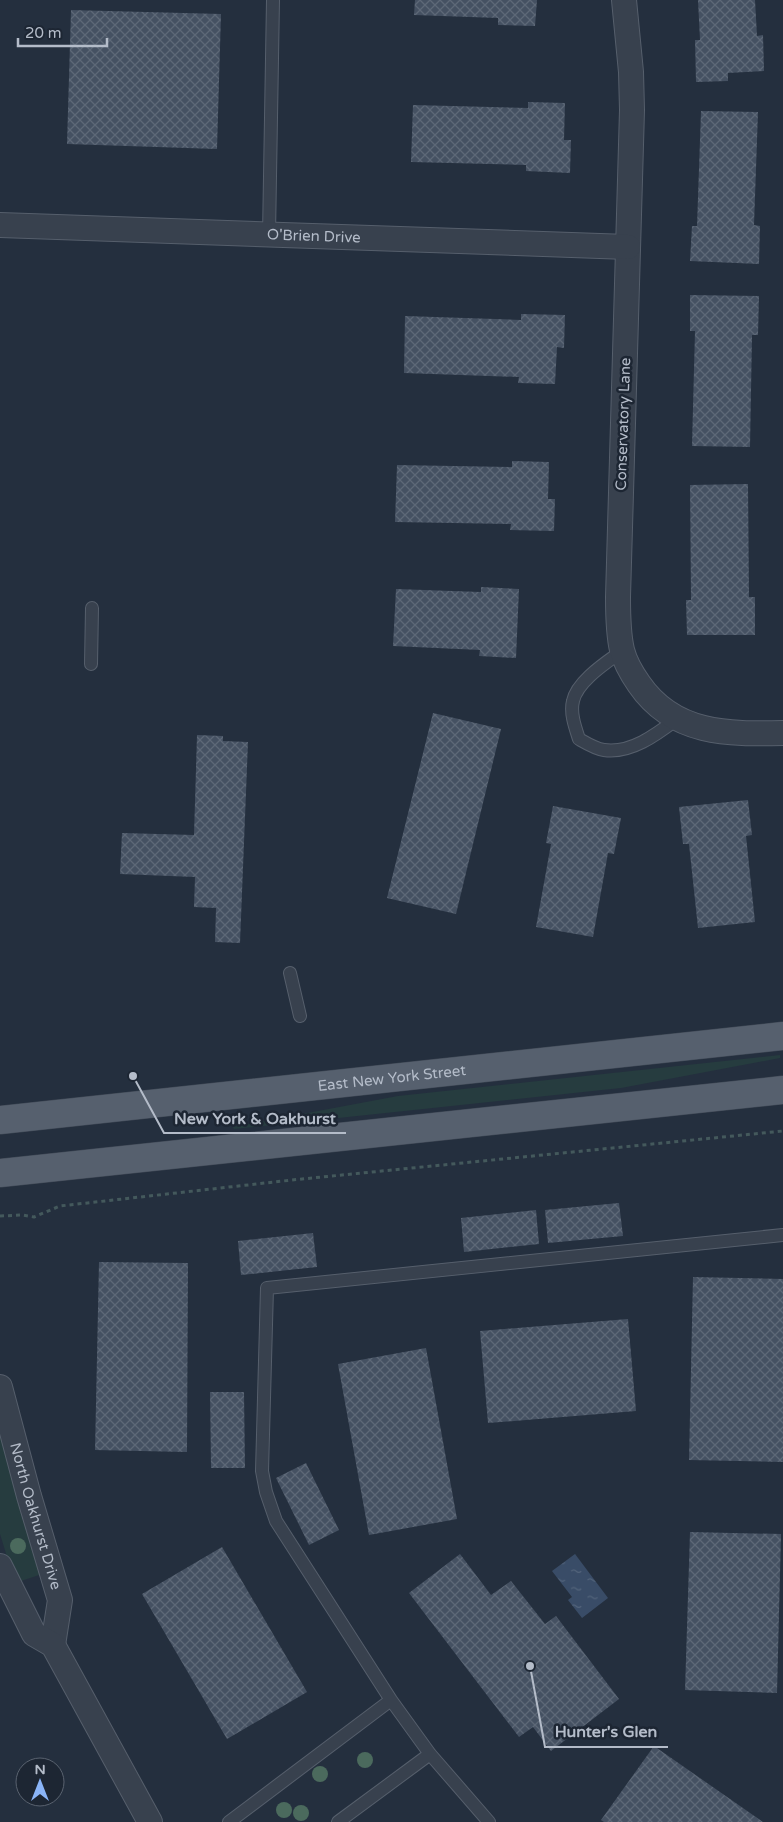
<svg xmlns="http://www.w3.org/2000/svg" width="783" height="1822" font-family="'Varela Round',sans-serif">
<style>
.grass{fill:#263c3f}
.water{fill:url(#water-ripples)}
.building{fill:url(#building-cross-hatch)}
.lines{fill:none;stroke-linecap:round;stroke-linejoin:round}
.service-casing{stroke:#565f6c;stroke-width:14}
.minor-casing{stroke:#565f6c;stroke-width:26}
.primary-casing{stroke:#414a57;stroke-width:29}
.path{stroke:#44595c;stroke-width:3;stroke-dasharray:4 4;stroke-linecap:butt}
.service{stroke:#38414e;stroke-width:12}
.minor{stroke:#38414e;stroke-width:24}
.primary{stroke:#56606e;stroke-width:28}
.tree{fill:#4b6a5d}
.labels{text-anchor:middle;stroke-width:5;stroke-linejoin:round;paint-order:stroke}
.street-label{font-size:15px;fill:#b4bcc9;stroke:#1d2633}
.leader{fill:none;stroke:#b4bcc9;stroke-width:2}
.callout-dot{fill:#b4bcc9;stroke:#1d2633;stroke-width:2}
.callout-label{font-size:16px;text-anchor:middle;font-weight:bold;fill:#b4bcc9;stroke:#1d2633;stroke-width:5;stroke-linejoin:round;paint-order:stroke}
</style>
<defs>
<pattern id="water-ripples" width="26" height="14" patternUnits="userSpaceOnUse" patternTransform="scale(1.25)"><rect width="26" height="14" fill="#394c67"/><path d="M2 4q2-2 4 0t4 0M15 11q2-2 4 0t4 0" fill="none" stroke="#53647b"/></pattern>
<pattern id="building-cross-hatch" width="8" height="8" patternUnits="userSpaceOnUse" patternTransform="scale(1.25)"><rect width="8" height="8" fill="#455162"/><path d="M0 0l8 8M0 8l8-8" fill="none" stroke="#5d6877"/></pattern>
</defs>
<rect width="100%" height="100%" fill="#242f3e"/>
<path class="grass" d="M780 1055V1058L621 1088 234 1129 233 1127 398 1096Z
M0 1436 45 1573 15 1583 0 1534Z"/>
<path class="water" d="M575 1554 608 1598 582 1618 568 1600 572 1597 552 1571Z"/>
<path class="building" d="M415 0H537L535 26 498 25V18L414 15Z
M698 0H755L757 36 763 35 764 71 728 73V81L696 82 695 40H700Z
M71 10 221 14 217 149 67 144Z
M528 102 565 103 564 140H571L570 173 526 171V165L411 162 413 105 528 108Z
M701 111 758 112 754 225 760 226 759 264 690 261 692 226H697Z
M690 295 759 296 758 335H752L750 447 692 446 695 331H690Z
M521 314 565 315 564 348 557 347 555 384 518 383 519 377 404 373 405 316 521 320Z
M512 461 549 462 548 499H555L554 531 510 530 511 524 395 522 397 465 512 467Z
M748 484 749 597H755V635H687L686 600H691L690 485Z
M481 587 519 589 516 658 479 656 480 650 393 646 396 589 481 592Z
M433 713 501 729 456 914 387 898Z
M197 735 223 736V741L248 742 240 943 215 942 216 908 194 907 195 877 120 874 122 833 194 835Z
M748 800 752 835 746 836 755 922 698 928 689 844H683L679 807Z
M553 806 621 818 614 854 608 853 593 937 536 927 551 844 546 843Z
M619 1203 623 1236 548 1243 545 1210Z
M536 1210 539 1244 464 1252 461 1218Z
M313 1233 317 1267 241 1275 238 1241Z
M99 1262 188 1263 187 1452 95 1450Z
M693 1277 783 1279V1462L689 1460Z
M628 1319 636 1411 488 1423 480 1331Z
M426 1348 457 1519 369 1535 338 1364Z
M210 1392H244L245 1468H211Z
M306 1463 339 1530 309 1545 276 1478Z
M690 1532 781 1534 777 1693 685 1690Z
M222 1547 307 1692 227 1739 142 1594Z
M460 1554 491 1595 511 1581 545 1624 556 1616 619 1699 551 1751 533 1727 519 1737 409 1593Z
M654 1746 763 1822H604L601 1820Z"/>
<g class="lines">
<defs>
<path id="service" d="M269 235 273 0
M622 651C607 662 577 681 573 701 570 713 575 727 579 739 586 743 596 749 604 750 631 754 657 734 677 719
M91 664 92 608
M290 973 300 1016
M229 1822 391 1700
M338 1822 430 1754
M489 1822 430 1754 391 1700 276 1521 266 1492 262 1471 267 1288 783 1235"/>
<g id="minor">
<path d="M624 0 631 72 632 110 618 597C618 614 618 633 622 650 625 662 632 674 639 684 674 735 728 734 783 733"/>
<path id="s1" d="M0 225 628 247"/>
<path id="s2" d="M0 1387 29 1496 60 1600 53 1645"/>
<path d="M0 1566 34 1634 53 1645 150 1822"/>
</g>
<g id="primary">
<path id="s3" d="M0 1120 783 1036"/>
<path d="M0 1173 783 1090"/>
</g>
</defs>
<use href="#service" class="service-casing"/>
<use href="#minor" class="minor-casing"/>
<use href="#primary" class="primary-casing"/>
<path class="path" d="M0 1216 22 1215 34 1217 60 1206 292 1180 783 1131"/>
<use href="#service" class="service"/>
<use href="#minor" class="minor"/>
<use href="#primary" class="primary"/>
</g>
<g class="tree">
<circle cx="18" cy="1546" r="8"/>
<circle cx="365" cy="1760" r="8"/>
<circle cx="320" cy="1774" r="8"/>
<circle cx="284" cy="1810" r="8"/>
<circle cx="301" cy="1813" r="8"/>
</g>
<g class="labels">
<g class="street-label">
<text dy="5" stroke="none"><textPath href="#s1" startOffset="314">O'Brien Drive</textPath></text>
<text transform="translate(623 424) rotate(-88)" y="5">Conservatory Lane</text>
<text dy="5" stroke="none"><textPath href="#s3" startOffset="394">East New York Street</textPath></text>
<text dy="5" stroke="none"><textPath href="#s2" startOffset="134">North Oakhurst Drive</textPath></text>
</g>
</g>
<path class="leader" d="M133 1076L164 1133H346M530 1666L545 1747H668"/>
<g class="callout-dot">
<circle cx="133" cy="1076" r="5"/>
<circle cx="530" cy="1666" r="5"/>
</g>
<g class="callout-label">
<text x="255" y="1124">New York &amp; Oakhurst</text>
<text x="606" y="1737">Hunter's Glen</text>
</g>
<g transform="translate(40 1782)"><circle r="24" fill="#1d2633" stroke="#59626f"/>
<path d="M0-4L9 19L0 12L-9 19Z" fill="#8ab4f8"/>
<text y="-8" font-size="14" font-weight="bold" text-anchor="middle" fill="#b4bcc9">N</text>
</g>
<path d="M18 38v8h89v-8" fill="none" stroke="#b4bcc9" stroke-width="2.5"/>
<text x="25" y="38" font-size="15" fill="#b4bcc9" stroke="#1d2633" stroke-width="4" paint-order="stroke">20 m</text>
</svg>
